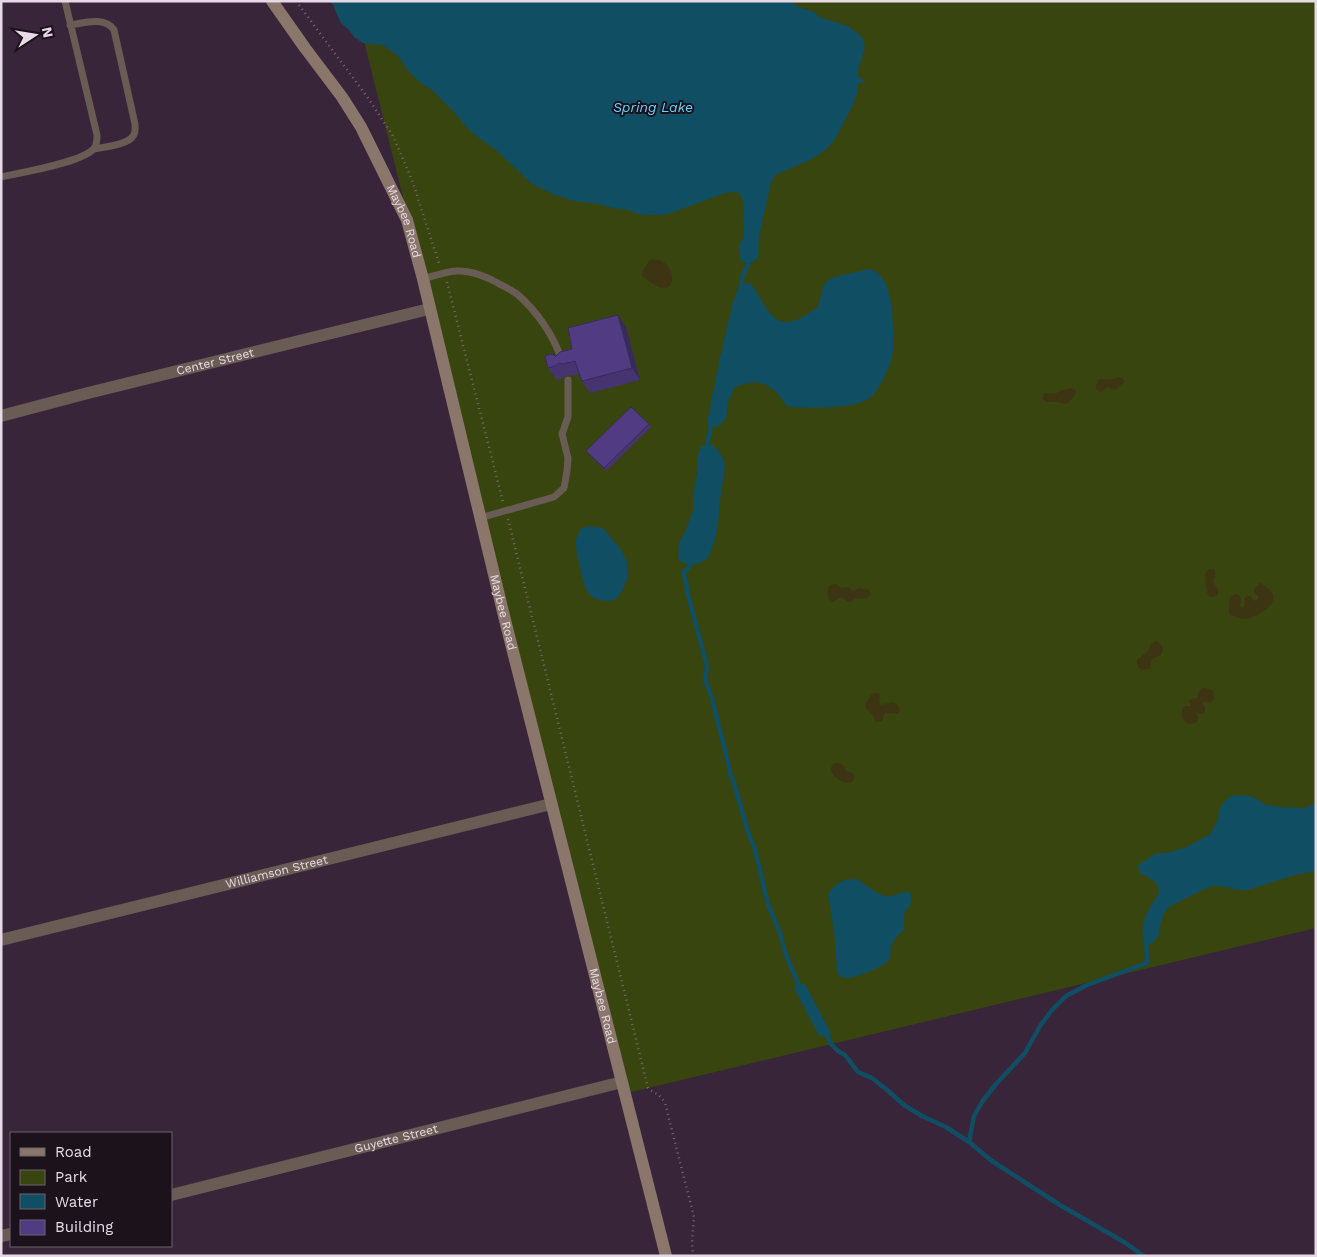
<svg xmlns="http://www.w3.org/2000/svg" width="1317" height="1257" font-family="'Work Sans',sans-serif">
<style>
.green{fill:#39450f}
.sand{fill:#3d3414}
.water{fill:#104e63}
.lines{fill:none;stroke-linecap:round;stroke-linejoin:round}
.stream{stroke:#104e63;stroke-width:4.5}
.path{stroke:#786678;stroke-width:2.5;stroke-dasharray:1 4;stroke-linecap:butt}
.service{stroke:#695c54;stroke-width:7}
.minor{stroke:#695c54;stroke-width:12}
.secondary{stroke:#8a766a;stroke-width:12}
.wall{fill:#463471}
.shaded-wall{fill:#392a5c}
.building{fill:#513c83;stroke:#392a5c}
.labels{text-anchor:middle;stroke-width:4;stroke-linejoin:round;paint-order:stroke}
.street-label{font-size:12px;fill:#e7dae7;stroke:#1b121b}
.water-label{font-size:14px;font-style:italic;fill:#68d4ff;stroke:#1b121b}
</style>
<rect width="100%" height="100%" fill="#392539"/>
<path class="green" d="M354 1H1316V928L627 1093Z"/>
<path class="sand" d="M650 260C674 255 681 294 659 287 653 285 647 279 642 276L643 270Z
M1119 377 1123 378 1124 382 1116 390 1111 389 1108 386 1101 392 1096 389V385L1099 380 1102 379 1110 380Z
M1071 388 1076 390V394L1067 404 1058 402H1047L1042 399 1045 393 1055 394 1060 391Z
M1210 569 1214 570C1218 575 1213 577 1213 582L1218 589V594L1214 597H1210L1207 593 1205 574 1207 571Z
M1260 583C1265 585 1266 587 1270 590 1283 603 1257 617 1246 619 1241 619 1235 616 1230 615L1229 612C1229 607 1229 600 1231 596L1236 594 1239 595 1241 598 1240 606 1242 608 1244 607 1245 598 1247 596H1250L1255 601 1258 599V596L1254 593V589Z
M833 584H837L841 588 848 587 853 591 860 588 869 590 871 593C867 601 862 598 855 599 853 600 851 602 849 602L841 597 833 602C826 599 827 592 829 586Z
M1157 641 1162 646 1163 650 1161 655 1152 659 1150 668C1143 672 1136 669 1137 660L1148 651 1151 644Z
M1202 688H1206L1213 691 1214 699 1210 703 1205 701 1202 702V704L1205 707V712L1201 714 1196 712 1198 717 1197 722C1186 728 1176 716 1185 706H1191L1189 701 1193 698H1197L1199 691Z
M874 693H879L880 696 879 702 881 705 892 702 897 704 900 709 898 714 885 713 882 721 876 722 872 714 866 708 865 705 871 695Z
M836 763 842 764 847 771 854 774C858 796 817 771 836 763Z"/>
<path class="water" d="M330 1H791L796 6 814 12 819 17 848 26 861 36 864 42 865 48 859 66 857 76 865 81 864 82 858 83 857 94 854 103 834 141 824 151 810 160 775 175 771 183 759 236 758 258 748 265 740 259C739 254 741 249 739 245L744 237 743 217 744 206 742 198 739 193 733 192 725 193 671 213 663 215H642L624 209H617L598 204 574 201 555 195 532 184 496 150 471 132 452 110 432 90 422 84 409 72 399 57 383 45 363 43 354 37 349 30 341 23 333 5Z
M869 269C871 270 874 270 876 272 892 282 893 316 893 333 893 340 894 349 892 356 891 365 878 392 871 397 855 410 808 408 788 407 783 402 780 395 775 391 761 379 750 382 735 387 733 391 731 395 729 399 725 412 731 420 715 427L708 424V418L720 358 733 302 738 289 744 284 749 283 752 285C759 295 765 310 775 318 788 329 807 315 818 307L823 288 827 280 839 276Z
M713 445C718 450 722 455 724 461 726 472 722 483 721 493 718 515 719 539 707 559L699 563 692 565 681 562 678 558 679 543 686 530 693 510V496L698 468V455L701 446Z
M589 526 603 528 622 551 627 562 628 577 622 591 615 600C606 602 596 601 589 594 583 587 575 550 576 540 577 536 579 532 580 529Z
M1242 795 1249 796 1257 799 1264 804 1279 807 1316 809V871L1295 875 1248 890C1235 892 1223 883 1209 887L1170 906 1163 915 1158 936 1155 941 1150 944 1144 942 1145 935 1142 934C1143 929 1143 923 1145 918 1153 895 1174 889 1140 873L1138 865 1157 853H1166L1187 847 1210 834 1217 822 1220 808 1224 802 1231 796Z
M853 879H857L874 891 887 897 909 891 912 898 909 908 905 910 904 920V929C899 935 892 940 891 948 890 952 891 956 889 960 886 966 853 979 846 978 841 978 839 975 837 971L834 930 828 894C835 884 841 880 853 879Z
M798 983 805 984 831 1033 828 1037 820 1036 818 1034 794 988Z"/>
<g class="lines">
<path class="stream" d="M740 291 743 275 748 265
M706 450 712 421
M690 560 689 568 684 571C683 578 688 584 687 591L707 666 705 679 711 695 729 766 730 775 733 780 749 835 754 846 768 904 780 933 786 955 798 983
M1304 811 1316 805
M828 1037 831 1044 838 1051 845 1055 858 1072 872 1078 886 1089 904 1105 922 1116 946 1127 969 1142 992 1161 1060 1205 1124 1242 1144 1256
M969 1142 974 1116 982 1102 996 1084 1025 1053 1040 1026 1052 1010 1066 996 1087 985 1147 963 1146 937"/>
<path class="path" d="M296 1 368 98 393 136 412 180 439 263
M447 282 503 502
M508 519 648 1088C655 1094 660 1094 665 1103L694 1217 692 1243 693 1256"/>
<path class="service" d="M70 25C84 23 105 16 114 30L135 124C135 128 136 133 133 136 128 145 104 147 94 149
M1 177C19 173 87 162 95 147 97 143 97 139 97 135L65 1
M423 279C435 276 448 270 460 271 471 271 481 275 490 279 499 284 509 288 517 294 537 311 554 336 562 361
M480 518 554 497 564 488 567 471 568 458 562 434 568 417V380"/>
<g class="minor">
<path id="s1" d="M1 416 88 393 429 309"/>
<path id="s2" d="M1 940 551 804"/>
<path id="s3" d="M171 1195 622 1082"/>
<path d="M1 1236 11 1234"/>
</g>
<path class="secondary" id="s4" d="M272 1 305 48 342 97 361 127 407 220 423 279 505 620 666 1256"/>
</g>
<path class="wall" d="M626 327 640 380 590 393 582 381 579 374 571 376 568 375 563 378 557 380 548 368 572 349Z
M649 424 651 427 606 471 586 451Z"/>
<path class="shaded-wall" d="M618 315 626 327 640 380 632 368Z"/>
<path class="building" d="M618 315 632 368 582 381 575 361 563 364 559 363 555 366 548 368 545 356 551 354 556 356 560 352 572 349 568 328Z
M631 407 649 424 604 468 586 451Z"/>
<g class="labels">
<g class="street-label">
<text dy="4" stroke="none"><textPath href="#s4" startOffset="258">Maybee Road</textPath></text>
<text dy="4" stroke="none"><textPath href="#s1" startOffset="221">Center Street</textPath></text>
<text dy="4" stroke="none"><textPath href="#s4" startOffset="662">Maybee Road</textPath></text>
<text dy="4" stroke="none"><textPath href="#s2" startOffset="284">Williamson Street</textPath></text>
<text dy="4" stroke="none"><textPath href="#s4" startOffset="1068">Maybee Road</textPath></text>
<text dy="4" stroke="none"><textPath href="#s3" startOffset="232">Guyette Street</textPath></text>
</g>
<g class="water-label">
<text x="653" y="112">Spring Lake</text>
</g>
</g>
<rect width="1317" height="1257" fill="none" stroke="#e7dae7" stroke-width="5"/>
<rect x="10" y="1132" width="162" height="115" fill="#1b121b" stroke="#6d626d"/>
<rect x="20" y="1148" width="25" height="8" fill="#8a766a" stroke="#6d626d"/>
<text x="55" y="1157" font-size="15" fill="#e7dae7">Road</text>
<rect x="20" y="1170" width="25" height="15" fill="#39450f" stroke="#6d626d"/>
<text x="55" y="1182" font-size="15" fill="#e7dae7">Park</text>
<rect x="20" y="1194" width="25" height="15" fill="#104e63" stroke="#6d626d"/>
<text x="55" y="1207" font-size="15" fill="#e7dae7">Water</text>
<rect x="20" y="1220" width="25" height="15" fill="#513c83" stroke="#6d626d"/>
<text x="55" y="1232" font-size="15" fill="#e7dae7">Building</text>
<g transform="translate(35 35) rotate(78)" stroke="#1b121b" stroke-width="4" paint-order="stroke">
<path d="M0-4L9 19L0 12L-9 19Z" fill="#e7dae7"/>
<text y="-8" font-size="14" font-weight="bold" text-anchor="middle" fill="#e7dae7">N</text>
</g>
</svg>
